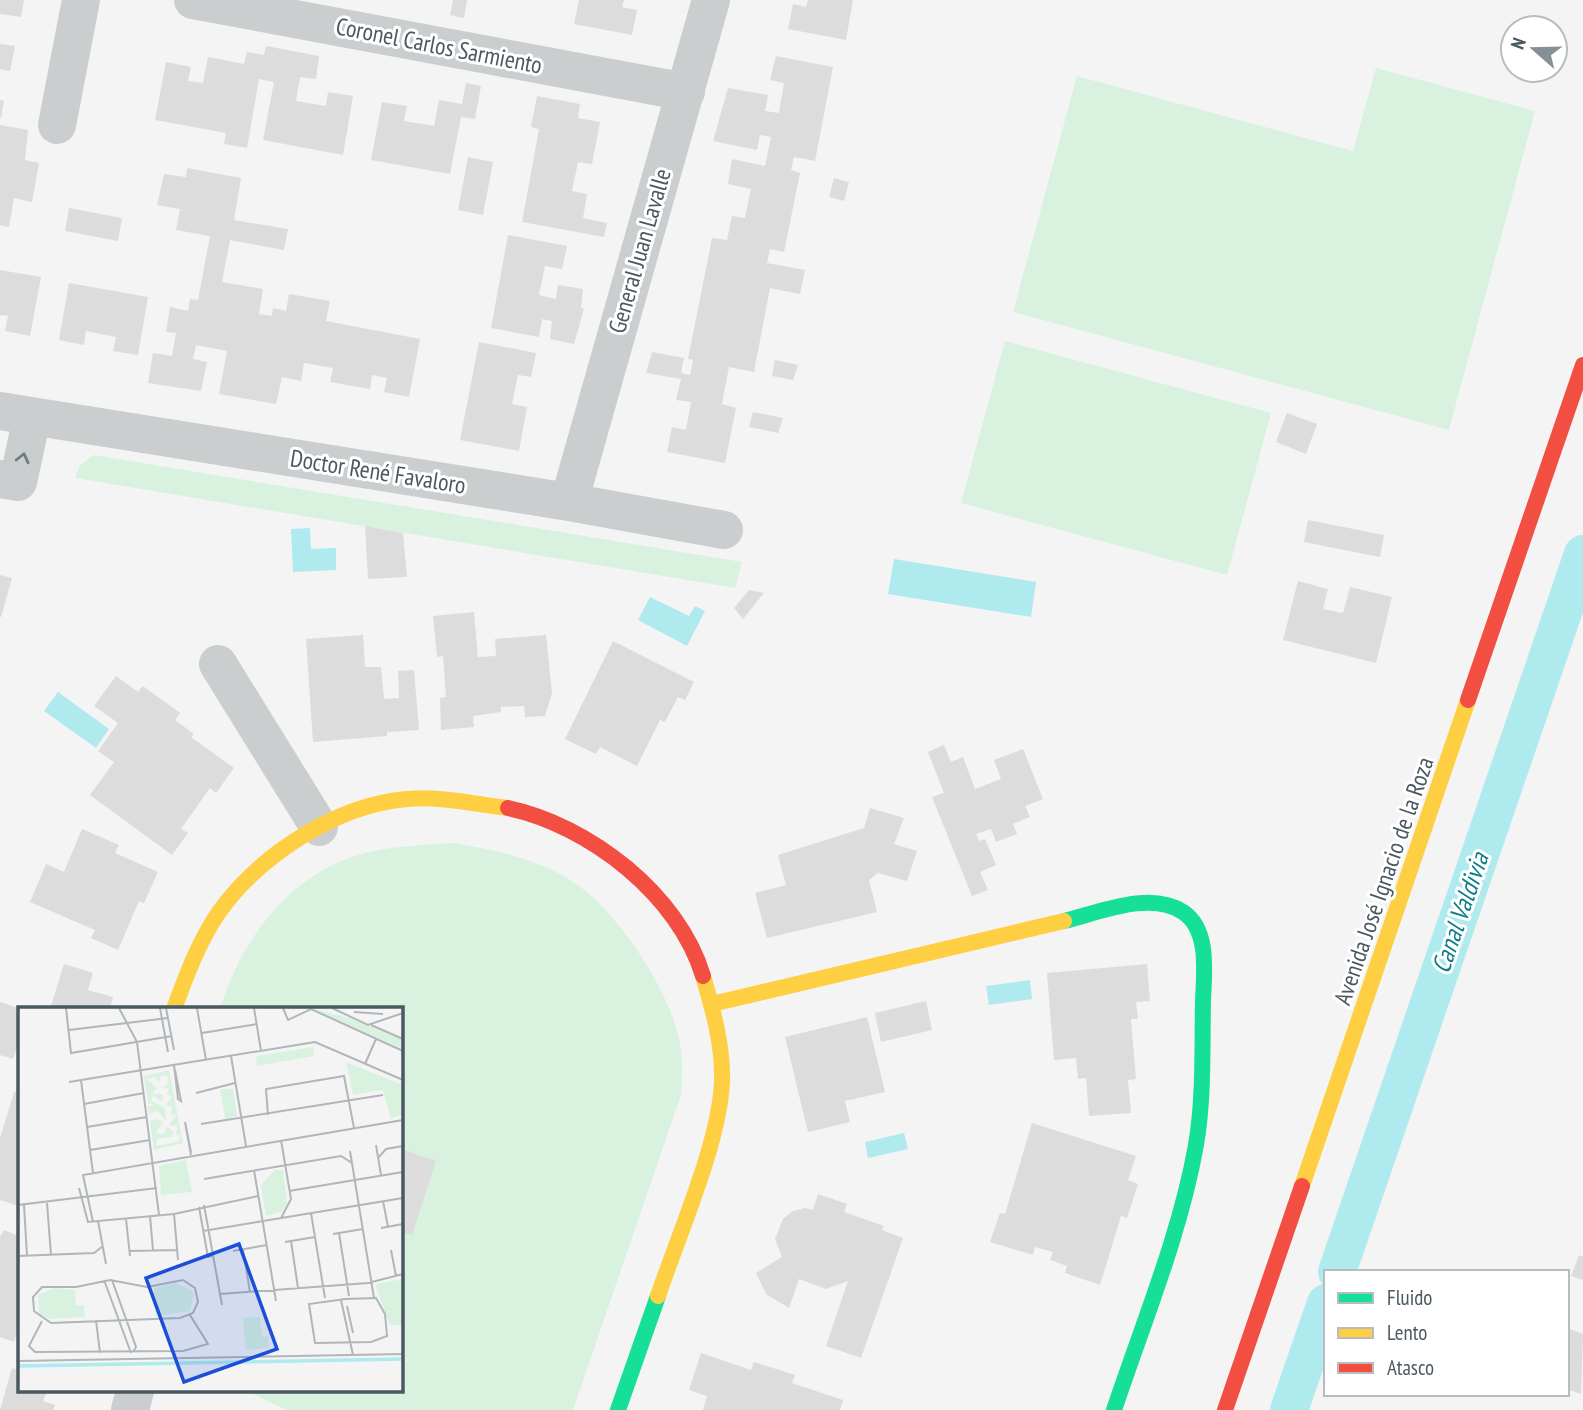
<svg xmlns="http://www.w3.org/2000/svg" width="1583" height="1410" font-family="'PT Sans Narrow',sans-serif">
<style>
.green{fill:#d9f2e0}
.water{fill:#afeaee}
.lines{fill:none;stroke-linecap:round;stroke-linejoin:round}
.canal{stroke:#afeaee;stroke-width:38}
.building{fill:#dcdcdd}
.street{stroke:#cacecf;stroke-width:38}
.fast{stroke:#16e098;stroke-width:16}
.slow{stroke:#ffcf43;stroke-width:16}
.jam{stroke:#f24e42;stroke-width:16}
.oneway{stroke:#707c81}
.labels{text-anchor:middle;stroke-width:6;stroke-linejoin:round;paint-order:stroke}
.street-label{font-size:24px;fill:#4a5960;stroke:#fff}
.water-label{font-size:26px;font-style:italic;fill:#0e7e88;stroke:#fff}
.inset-river{fill:none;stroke:#afeaee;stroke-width:3.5}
.inset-road{fill:none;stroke:#b0b6b9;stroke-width:2}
.view{fill:#1d4ed8;fill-opacity:0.15;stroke:#1d4ed8;stroke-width:3.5}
.inset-edge{fill:none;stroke:#4a5960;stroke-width:3.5}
</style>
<rect width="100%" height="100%" fill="#f4f4f4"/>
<path class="green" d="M1376 68 1535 111 1449 430 1013 312 1077 76 1353 151Z
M1005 341 1271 413 1227 575 961 503Z
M94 455 742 562 735 588 75 478 80 465Z
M453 843C496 850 543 860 579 886 618 914 665 985 677 1031 683 1052 683 1073 681 1095L573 1410H286L247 1391H401V1009H220C240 943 285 880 352 857 385 846 420 845 453 843Z"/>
<path class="water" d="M310 528 311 549 336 548V570L293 572 291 529Z
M894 559 1036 582 1031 617 888 594Z
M650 597 689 616 695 606 705 611 687 646 638 620Z
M58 692 109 729 96 748 44 711Z
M1030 980 1032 999 989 1005 986 986Z
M904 1133 908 1149 868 1158 865 1142Z"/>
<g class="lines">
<path class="canal" d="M1337 1272 1583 554
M1289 1410 1326 1303"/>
</g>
<path class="building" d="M0 0H24L21 17 0 14Z
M453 0H467L464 18 450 15Z
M579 0H624L622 7 637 10 632 35 574 24Z
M808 0H853L846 40 788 29 793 4 806 7Z
M0 44 15 46 10 71 0 69Z
M266 46 319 56 316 79 300 77 296 101 326 106 328 92 353 96 343 155 263 140 274 82 259 79 247 148 224 144 226 133 155 120 166 62 191 67 188 81 203 83 208 57 244 64 247 52 264 55Z
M776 56 833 67 815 161 794 157 791 170 800 173 784 252 770 249 767 263 805 270 800 294 770 288 754 372 729 367 722 404 736 408 725 463 667 452 672 427 686 430 691 402 676 400 681 379 646 373 652 352 684 358 681 373 690 375 693 360 688 359 712 238 727 240 732 216 745 218 748 203 751 189 728 184 732 159 765 166 771 137 760 135 757 150 713 141 728 88 768 95 765 111 779 113 784 83 770 80Z
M466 83 481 86 475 119 461 117 450 174 371 160 382 102 407 106 404 121 434 126 439 100 462 104Z
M537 96 580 104 578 118 600 122 592 164 578 162 572 191 587 194 583 218 607 223 604 237 522 222 539 129 531 127Z
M0 100 4 101 1 118H0Z
M0 125 28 130 25 160 39 163 32 202 14 198 9 227 0 225Z
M468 157 493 162 483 215 458 210Z
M187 168 241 178 234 220 288 229 284 250 230 240 222 282 263 289 259 314 272 316 273 308 286 311 289 294 330 301 326 321 420 339 409 397 384 392 387 378 372 375 370 389 330 382 333 368 304 363 301 381 282 377 276 404 219 394 227 351 196 345 193 359 207 362 201 391 148 383 153 353 172 356 176 333 166 332 170 307 188 311 190 299 198 300 210 236 176 230 180 209 157 205 164 174 186 177Z
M834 178 849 182 844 201 829 197Z
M69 208 122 218 118 241 65 231Z
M508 235 567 246 562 269 545 266 539 295 556 299 558 285 583 289 581 308H584L574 344 550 339 552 321 542 319 539 337 491 328Z
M0 270 41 277 30 336 5 331 8 316 0 315Z
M69 283 148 297 138 355 113 351 116 337 86 331 84 345 59 340Z
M479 342 536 353 531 377 518 375 512 404 527 407 519 451 460 440Z
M775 360 798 365 793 380 772 376Z
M753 412 783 418 778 433 749 427Z
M1287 413 1317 424 1306 454 1276 442Z
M1308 520 1384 535 1380 557 1304 542Z
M365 526 403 533 407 577 368 579Z
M0 575 12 578 1 617H0Z
M1298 581 1328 589 1323 609 1343 613 1350 587 1392 597 1376 663 1283 640Z
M749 590 764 593 743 619 734 608Z
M474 612 478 657 496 656 495 639 546 635 552 693 545 716 525 717 524 706 501 707V712L473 716 474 727 441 730 440 698 446 697 443 656 437 657 433 616Z
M363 635 365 667H381L384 699 399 698 398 671 414 670 419 730 387 732V736L313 742 306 639Z
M613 641 694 682 685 700 678 697 665 722 660 720 637 766 600 747 596 754 565 739Z
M116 676 138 692 143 686 180 713 175 720 194 734 191 737 234 768 216 793 210 788 181 829 188 833 172 855 90 795 114 762 98 751 118 723 94 706Z
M944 745 951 762 963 757 975 789 1001 779 994 760 1023 749 1043 799 1025 806 1030 817 1013 824 1017 834 996 842 991 829 976 834 979 841 985 839 996 865 980 872 988 890 972 896 932 797 944 793 928 752Z
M870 808 904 818 894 844 917 851 907 881 878 873 869 880 877 912 767 938 755 893 786 885 778 855 864 828Z
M82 829 119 845 115 853 158 872 144 903 139 901 118 950 91 938 95 930 30 902 46 864 64 872Z
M64 964 93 973 88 990 113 997 110 1009H50Z
M1147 964 1150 1001 1136 1002 1138 1019H1131L1136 1079 1128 1080 1131 1113 1089 1116 1086 1078 1078 1079 1076 1058 1054 1060 1047 973Z
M926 1001 932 1030 881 1042 875 1013Z
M0 1002 19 1008V1042L13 1059 0 1055Z
M867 1017 885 1092 845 1101 850 1122 808 1132 785 1037Z
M14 1092 19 1093V1206L0 1200V1138Z
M1032 1123 1136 1156 1128 1180 1138 1184 1127 1218 1121 1216 1100 1285 1065 1273 1067 1266 1050 1260 1053 1252 1035 1247 1033 1255 990 1242 1000 1213 1005 1214Z
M401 1149 436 1161 412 1235 401 1232Z
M818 1194 847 1204 844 1212 884 1226 882 1230 903 1238 861 1358 826 1346 848 1281 826 1289 799 1279 789 1308 766 1294 756 1273 782 1257 775 1239 783 1219 793 1211 805 1208 813 1210Z
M4 1230 19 1236V1327L14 1342 0 1337V1237Z
M1579 1255 1583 1257V1280L1571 1276Z
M1567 1328 1583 1334 1581 1394 1567 1389Z
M701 1353 751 1370 754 1362 795 1375 792 1383 843 1400 840 1410H703L707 1396 689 1390Z
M12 1368 19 1370V1391H47L43 1401 55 1405 53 1410H0Z"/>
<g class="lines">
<path class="street" d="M193 0 686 92
M57 125 81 0
M0 411 569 502 724 530
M0 479 18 482 32 417
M569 502 711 0
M218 664 319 827
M130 1410 135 1391"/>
<path class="fast" d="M1064 921C1098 913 1150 890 1183 912 1210 930 1204 973 1203 1001 1202 1049 1204 1098 1196 1145 1180 1235 1143 1323 1114 1410
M618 1410 658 1296"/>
<path class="slow" d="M712 1004 1064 921
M174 1009C186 976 199 941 219 912 260 855 336 805 407 799 441 796 475 804 508 808
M1302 1186 1468 700
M658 1296C678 1236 720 1142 722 1081 723 1045 713 1010 703 976"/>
<path class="jam" d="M1468 700 1583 365
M508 808C589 825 679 895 703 976
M1225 1410 1302 1186"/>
</g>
<defs><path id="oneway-chevron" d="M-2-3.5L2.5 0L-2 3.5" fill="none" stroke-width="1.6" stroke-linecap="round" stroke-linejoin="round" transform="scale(1.75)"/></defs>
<use class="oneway" href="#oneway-chevron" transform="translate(23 458) rotate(-77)"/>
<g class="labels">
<g class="street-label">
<text transform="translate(439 46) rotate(11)" y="8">Coronel Carlos Sarmiento</text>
<text transform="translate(640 251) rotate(-74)" y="8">General Juan Lavalle</text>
<text transform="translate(378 472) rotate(9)" y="8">Doctor René Favaloro</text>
<text transform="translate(1384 881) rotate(-71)" y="8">Avenida José Ignacio de la Roza</text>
</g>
<g class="water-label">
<text transform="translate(1460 913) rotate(-71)" y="9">Canal Valdivia</text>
</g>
</g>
<g transform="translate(18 1007)">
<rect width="385" height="385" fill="#f4f4f4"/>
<path d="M293 1 334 12 385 33V42ZM295 40 296 49 239 59 238 49ZM328 55 385 78V107L373 112 365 83 335 88ZM151 63 165 136 136 143 132 115 136 112 145 115 138 126 145 128 149 120 155 124 154 130 139 132 138 139 161 134 162 127 158 129 159 119 151 118 158 108H153L154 100 148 99 154 89 149 88 151 81 143 80 149 78 150 70 143 68 142 75 137 70 129 72 139 81 134 86 145 88 144 95 135 88 133 94 147 101 148 114 139 103 131 108 130 99 137 98 130 96 126 69ZM202 82H215L219 109 207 112ZM168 153 174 185 143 188 141 159ZM257 163H265L269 197 263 205 248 209 243 178ZM385 272V318H372L357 277ZM158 276 176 285 172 304 137 309 136 281ZM37 281 57 283 58 298H66L67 310 31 312 21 307 20 288ZM242 310 244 330 250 329 251 341 228 343 225 311Z" fill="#d9f2e0"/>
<path class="inset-river" d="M0 359 385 352"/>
<path class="inset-road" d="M48 1 53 46 154 29M101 1 119 35 141 208M142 1 150 45M148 1 156 43M179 1 188 53M236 1 243 44M265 1 270 13 293 2 385 44M314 1 350 18 385 6M336 5 365 7M353 18 385 32M51 23 150 11M184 26 239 17M213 49 228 139M347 57 358 32M156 58 160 92 163 94 157 63M63 73 75 166M51 75 297 35 385 73M178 86 217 76M66 97 126 86M250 108 248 82 326 69 336 121M183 117 365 88M69 120 129 110M358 138 363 168M72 143 132 133M332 144 356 291M173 145 167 115 173 148M361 150 368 142 385 139M236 163 258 294M186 172 323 149 334 156M61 181 70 215 156 207 240 189M271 184 385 165M365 194 370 220M29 196 33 248M0 198 139 181M6 198 9 249M186 198 204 298M181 200 190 250 195 249M293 206 307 291M156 207 160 253M132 209 135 243M263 211 273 192 263 133M108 212 112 249M80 214 88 257M75 215 65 168 385 113M363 221 385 217M185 224 385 191M321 226 331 289M315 227 345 222M273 234 280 281M267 235 297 230M225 242 232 285M373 243 378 269M111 244 159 243M215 244 249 238M0 249 76 246 85 239M86 273 113 346M92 273 129 280 165 273 177 281 180 295 175 306 162 311 33 316 16 304 15 290 24 280H58ZM94 273 118 340 115 345M202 287 350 276 385 267M327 292 358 291 367 307 369 329 353 335 297 336 291 297ZM323 293 335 348M329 299 335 326M78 313 82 346M24 314 11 339 17 345 165 344 190 337 172 308M0 354 385 347"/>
<path class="view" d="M221 237 259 342 166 375 128 271Z"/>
<rect width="385" height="385" class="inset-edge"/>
</g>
<rect x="1324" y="1270" width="245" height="126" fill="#ffffff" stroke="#b7bdbf" stroke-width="2"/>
<rect x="1338" y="1293" width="35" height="10" fill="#16e098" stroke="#b7bdbf" stroke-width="2"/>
<text x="1387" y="1305" font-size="21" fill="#4a5960">Fluido</text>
<rect x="1338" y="1328" width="35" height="10" fill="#ffcf43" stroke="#b7bdbf" stroke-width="2"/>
<text x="1387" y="1340" font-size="21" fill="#4a5960">Lento</text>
<rect x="1338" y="1363" width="35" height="10" fill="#f24e42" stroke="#b7bdbf" stroke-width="2"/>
<text x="1387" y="1375" font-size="21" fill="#4a5960">Atasco</text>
<g transform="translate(1534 49) rotate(290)"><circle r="33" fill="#ffffff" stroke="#b7bdbf" stroke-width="2"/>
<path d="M0-5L12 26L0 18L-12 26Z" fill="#868f94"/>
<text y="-10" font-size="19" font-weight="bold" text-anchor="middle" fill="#4a5960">N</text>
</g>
</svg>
